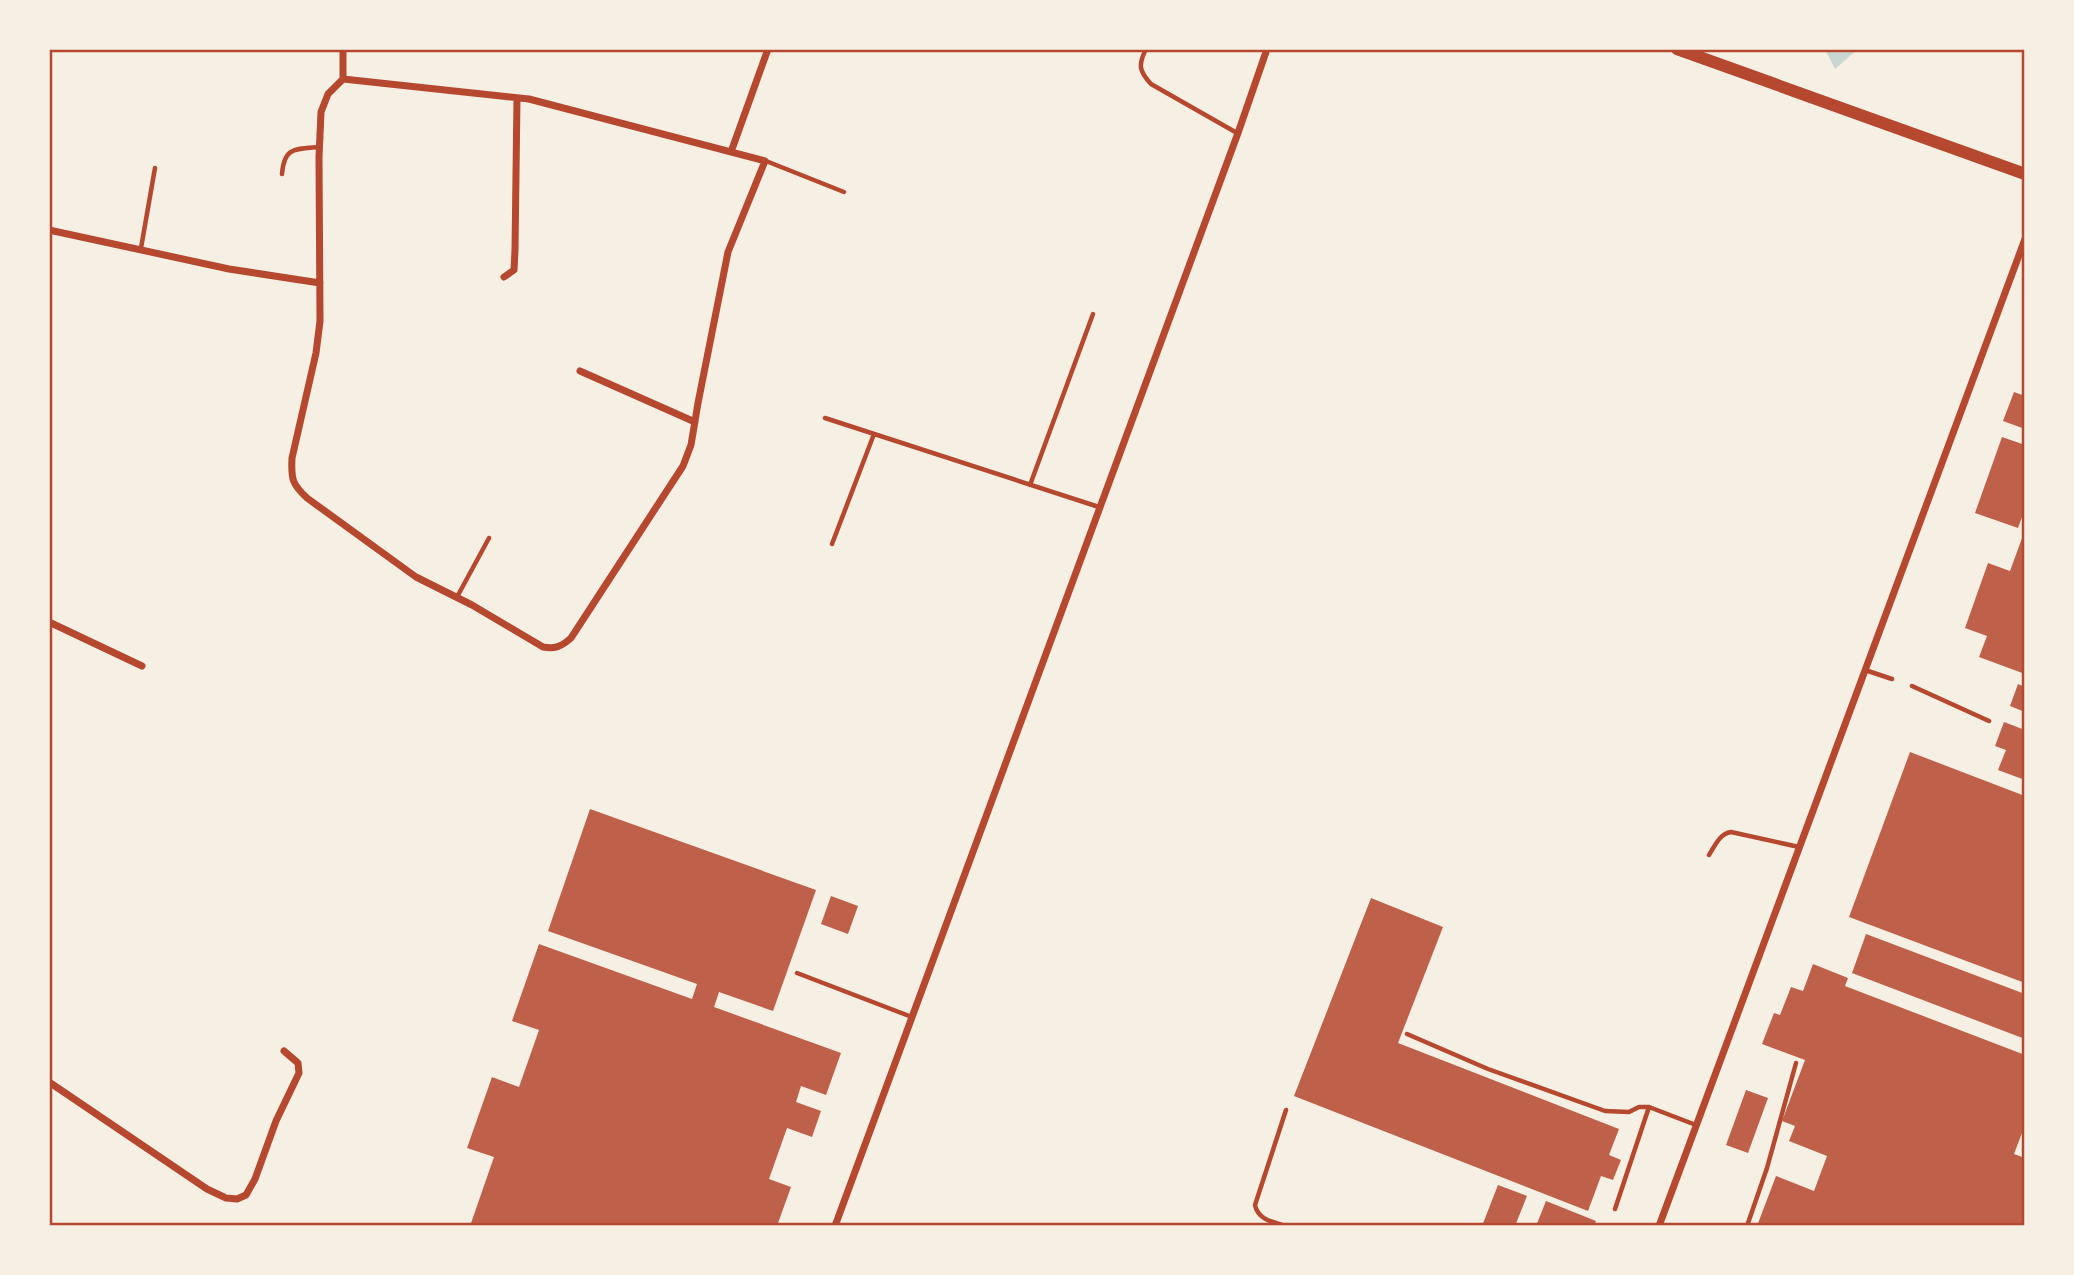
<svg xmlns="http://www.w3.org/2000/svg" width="2074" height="1275" font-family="Overpass,sans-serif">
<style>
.water{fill:#c9d6d2}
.building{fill:#bf614a}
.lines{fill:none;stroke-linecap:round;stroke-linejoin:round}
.service{stroke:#b5482f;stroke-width:4.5}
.minor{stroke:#b5482f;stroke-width:7}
.secondary{stroke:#b5482f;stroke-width:12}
.neatline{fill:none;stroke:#b5482f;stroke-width:2.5}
</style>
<rect width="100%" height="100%" fill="#f6efe4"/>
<path class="water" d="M1825 49H1858L1835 69Z"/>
<path class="building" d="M2014 392 2025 396V429L2003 421Z
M2002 437 2025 445V509L2018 528 1975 513Z
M2025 530V674L1979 657 1987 636 1965 628 1988 563 2010 571Z
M2018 684 2025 687V712L2010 706Z
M2004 722 2025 730V780L1998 770 2006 750 1995 746Z
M1910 752 2025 796V983L1849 917Z
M590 809 816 890 773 1011 719 992 714 1007 841 1053 826 1095 801 1086 796 1102 821 1111 812 1137 787 1128 769 1179 791 1187 777 1226H470L494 1157 467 1148 492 1077 519 1087 539 1030 512 1021 539 944 692 999 697 984 548 931Z
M831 896 858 906 848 934 821 924Z
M1371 898 1443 927 1398 1043 1619 1129 1609 1155 1621 1160 1613 1180 1601 1176 1588 1211 1294 1096Z
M1866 934 2025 994V1039L1852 973Z
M1813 964 1848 978 1845 986 2025 1055V1125L2014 1154 2025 1158V1226H1757L1776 1176 1814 1191 1827 1156 1789 1141 1795 1126 1782 1121 1805 1060 1762 1044 1774 1013 1780 1015 1791 987 1803 991Z
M1746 1090 1768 1098 1748 1153 1726 1145Z
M1498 1185 1527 1196 1515 1226H1482Z
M1546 1201 1596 1221 1594 1226H1536Z"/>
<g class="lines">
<path class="service" d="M1146 49C1138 65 1139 71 1151 84L1237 133
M766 161 844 192
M282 174C284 147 295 149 319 147
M141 248 155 168
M825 418 1099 507
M1030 485 1093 314
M832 544 874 434
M457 597 489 538
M1865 670 1892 679
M1912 686 1989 721
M1709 855C1715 846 1719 834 1731 832L1799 847
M797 973 912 1017
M1407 1034 1488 1069 1605 1111 1629 1112 1639 1107H1649L1696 1125
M1286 1110 1255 1205C1258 1220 1273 1222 1286 1226
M1615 1209 1649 1107
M1747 1226 1767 1168 1796 1063"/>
<path class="minor" d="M343 49V79L328 94 321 112 319 157 320 321 316 353 292 458C291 479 292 484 307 498L416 577 472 605 543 647C555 649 561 647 571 638L683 466 691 445 698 403 728 252 765 161 529 99 343 79
M731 152 768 49
M49 230 229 269 320 283
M504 277 514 270 515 250 517 98
M580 371 695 422
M49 622 142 666
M49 1082 207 1189 226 1198 237 1199 246 1195 255 1179 276 1121 299 1073 298 1063 284 1051
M835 1226 1238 133 1267 49
M1659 1226 2025 239"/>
<path class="secondary" d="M1677 49 2025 174"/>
</g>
<rect width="2074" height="1275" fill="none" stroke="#f6efe4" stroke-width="102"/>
<rect x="51" y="51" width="1972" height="1173" class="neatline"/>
</svg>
